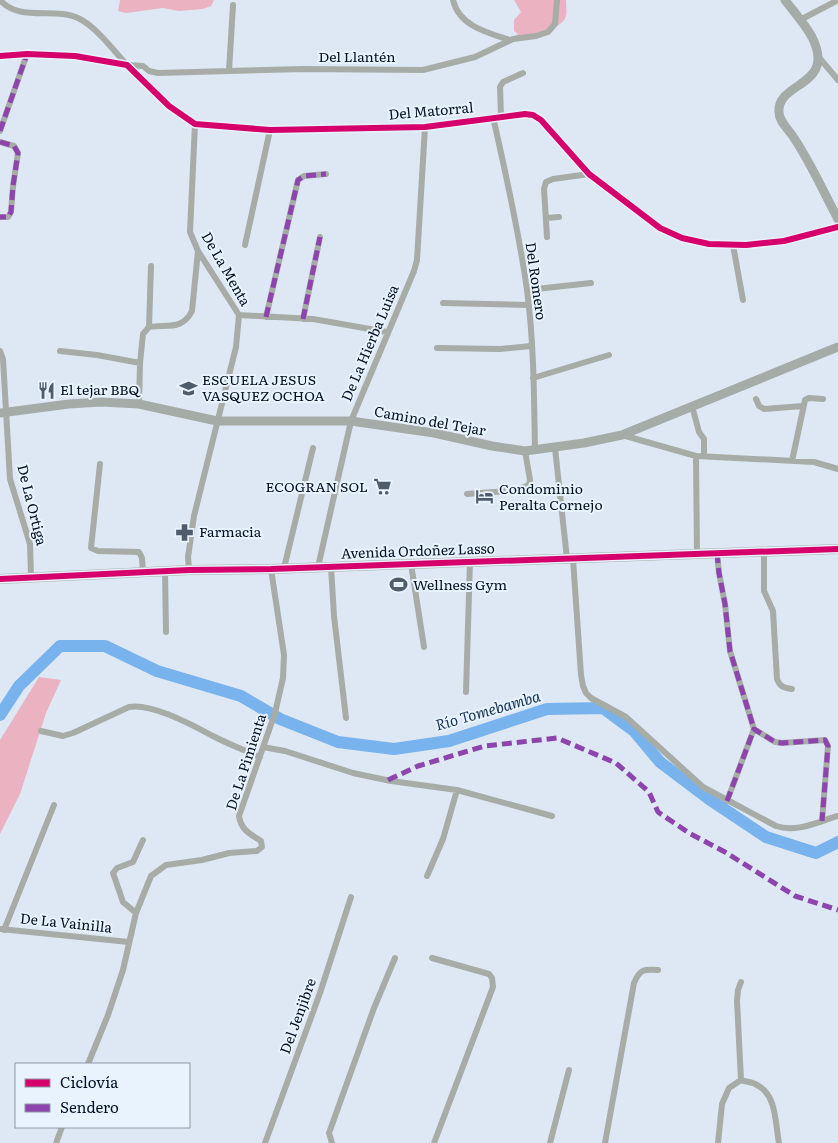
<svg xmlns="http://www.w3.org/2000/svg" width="838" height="1143" font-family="Literata,serif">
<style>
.forest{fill:#ebb2c2}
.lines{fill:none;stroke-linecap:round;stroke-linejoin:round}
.river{stroke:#78b3ed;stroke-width:12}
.street{stroke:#a7aca7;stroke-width:6}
.secondary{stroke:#a5aca8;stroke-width:9}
.primary{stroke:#a7b0ad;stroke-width:10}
.quiet{stroke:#8e44ad;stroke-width:5;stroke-dasharray:10 5;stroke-linecap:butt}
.cycleway-casing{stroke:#e9f3fe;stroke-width:9}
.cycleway{stroke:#d6006c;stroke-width:6}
.labels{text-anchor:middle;stroke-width:4;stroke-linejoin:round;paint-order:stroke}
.street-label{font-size:14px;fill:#011022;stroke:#e9f3fe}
.poi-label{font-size:14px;fill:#011022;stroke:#e9f3fe;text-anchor:start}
.water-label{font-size:15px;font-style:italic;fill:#133453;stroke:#e9f3fe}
</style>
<rect width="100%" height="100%" fill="#dde8f4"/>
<path class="forest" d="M120 0H214L211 6 203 9 179 11 163 8 126 13 118 11Z
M514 0H566C566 5 567 12 566 16 562 31 528 35 515 36L518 34 514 31V20L521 12Z
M39 677 61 680 46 713 20 794 0 834V740Z"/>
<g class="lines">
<path class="river" d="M0 715 19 686 60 646H105L157 671 241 696 280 719 338 742 394 749 449 741 547 709 603 708 634 731 660 762 709 799 766 837 816 853 838 842"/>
<path class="street" d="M0 0C20 23 55 6 80 19 97 28 114 51 127 65L143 66 149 71 158 73 303 69 423 70 475 57 513 39 536 36 548 32 555 24 557 0
M453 0C459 26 488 33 510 40
M800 20 838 0
M817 55 838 80
M0 56 27 54 75 56 127 65 169 106 195 124 270 130 425 127 525 114 533 115 541 120 589 174 660 228 682 238 709 244 746 245 784 241 838 227
M229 71 233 5
M501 116 500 87 503 82 523 73
M493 117C506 174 519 232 527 290 534 343 534 397 535 450
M0 131 27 54
M0 142 14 146 18 153 13 186 11 212 8 217H0
M546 218 559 217
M547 237 544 189 546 182 553 179 589 174
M245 245 270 130
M733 245 743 300
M527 290 591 283
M443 303 528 305
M239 315 313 319 387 332
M266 317 298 180 304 176 326 174
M303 319 320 237
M149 327 151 266
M437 348 500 349 531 346
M0 351 3 359 10 479 30 544 31 576
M60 351 97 355 140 363
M533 378 609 355
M756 399 759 406 764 409 803 406
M139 404 140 363 143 334 149 327C167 324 182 331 192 311L198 251
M692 406 699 432 704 439V456
M622 435 696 456 814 462 838 469
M555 448 567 559
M696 456 697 554
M792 461 805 400 809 398 823 399
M100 464 91 548 98 551 139 552 142 558 143 572
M467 494C485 492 514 493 529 485L530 480 525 451
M764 551V591L773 611 777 679C780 687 784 688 792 689
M717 553 719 573 725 604 730 651 754 729
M573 559 581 675 583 686 586 693 591 698 626 717 703 787 776 826C797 833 817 822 838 816
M411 564 424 647
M318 567 351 421 414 271 417 260 425 127
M331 567 334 616 346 718
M284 568 313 448
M189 570 188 557 194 516 236 347 239 315 198 251 190 232 195 124
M165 571 166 632
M466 692 470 561
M41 731 63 736 73 733 129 707C152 703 192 725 213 736 228 744 244 750 260 757
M263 747 285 751 353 773 391 781 457 790 552 816
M727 801 754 729 775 742 782 743 825 740 828 746 822 821
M427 876 443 839 457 790
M136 913 123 902 113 873 117 868 133 862 143 840
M0 929 129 942
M4 930 54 805
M432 958 489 974 492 978 493 987 434 1143
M741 982 738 990 737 1001 741 1080
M88 1064 108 1015 123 970 136 913 151 876 166 865 202 860 229 853 257 851 262 847 261 841C250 834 241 830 239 816L275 713 283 678 284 655 271 569
M56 1143 62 1127
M265 1143 320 993 351 897
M332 1143 329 1133 374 1008 395 958
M550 1143 569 1070
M605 1143 634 983C640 969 644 969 658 970
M718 1143 722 1104 729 1088 741 1080C746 1082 753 1082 757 1085 777 1095 775 1123 779 1143"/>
<path class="secondary" d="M785 0C794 12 805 24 812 37 837 87 777 81 779 112 779 121 787 128 792 135 810 161 823 191 838 219
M0 413 69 404 101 402 139 404 217 421H351L434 433 492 446 525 451 584 443 622 435 838 347"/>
<path class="primary" d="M0 579 189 570 271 569 838 549"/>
<path class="quiet" d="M0 131 27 54
M0 142 14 146 18 153 13 186 11 212 8 217H0
M266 317 298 180 304 176 326 174
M303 319 320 237
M717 553 719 573 725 604 730 651 754 729
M388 780 418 766 485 746 557 738 616 763 649 792 658 812 689 833 725 852 795 896 838 910
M727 801 754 729 775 742 782 743 825 740 828 746 822 821"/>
<defs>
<path id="cycleway" d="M0 56 27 54 75 56 127 65 169 106 195 124 270 130 425 127 525 114 533 115 541 120 589 174 660 228 682 238 709 244 746 245 784 241 838 227
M0 579 189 570 271 569 838 549"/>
</defs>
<use href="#cycleway" class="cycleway-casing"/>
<use href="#cycleway" class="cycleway"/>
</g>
<defs>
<symbol id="school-bare" viewBox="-9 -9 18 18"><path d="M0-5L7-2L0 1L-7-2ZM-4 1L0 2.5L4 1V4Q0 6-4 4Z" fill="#4e5c6c" stroke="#e9f3fe" stroke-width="2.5" paint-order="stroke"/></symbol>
<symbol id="restaurant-bare" viewBox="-9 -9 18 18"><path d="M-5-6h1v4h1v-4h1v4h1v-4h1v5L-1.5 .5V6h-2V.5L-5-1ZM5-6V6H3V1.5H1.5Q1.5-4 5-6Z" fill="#4e5c6c" stroke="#e9f3fe" stroke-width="2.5" paint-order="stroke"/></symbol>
<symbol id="supermarket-bare" viewBox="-9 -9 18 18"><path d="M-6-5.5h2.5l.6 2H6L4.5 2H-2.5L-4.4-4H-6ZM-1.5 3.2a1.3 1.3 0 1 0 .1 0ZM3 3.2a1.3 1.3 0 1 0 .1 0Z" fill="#4e5c6c" stroke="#e9f3fe" stroke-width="2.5" paint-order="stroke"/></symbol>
<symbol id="hotel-bare" viewBox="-9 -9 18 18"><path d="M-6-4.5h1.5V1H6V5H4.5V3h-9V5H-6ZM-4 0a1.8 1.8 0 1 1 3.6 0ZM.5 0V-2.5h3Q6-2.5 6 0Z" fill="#4e5c6c" stroke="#e9f3fe" stroke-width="2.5" paint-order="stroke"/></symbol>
<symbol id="pharmacy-bare" viewBox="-9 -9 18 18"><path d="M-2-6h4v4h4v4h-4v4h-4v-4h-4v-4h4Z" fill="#4e5c6c" stroke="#e9f3fe" stroke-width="2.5" paint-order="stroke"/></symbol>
<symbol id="stadium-bare" viewBox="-9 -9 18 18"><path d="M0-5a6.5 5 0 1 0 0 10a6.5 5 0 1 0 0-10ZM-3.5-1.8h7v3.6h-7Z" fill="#4e5c6c" stroke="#e9f3fe" stroke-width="2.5" paint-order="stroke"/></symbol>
</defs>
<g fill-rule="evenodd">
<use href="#school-bare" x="176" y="376" width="25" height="25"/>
<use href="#restaurant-bare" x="34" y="378" width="25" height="25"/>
<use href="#supermarket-bare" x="370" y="474" width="25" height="25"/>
<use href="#hotel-bare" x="472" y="484" width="25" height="25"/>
<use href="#pharmacy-bare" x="172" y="520" width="25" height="25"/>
<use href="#stadium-bare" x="386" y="572" width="25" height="25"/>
</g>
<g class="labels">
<g class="street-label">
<text x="357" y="62">Del Llantén</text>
<text transform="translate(431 111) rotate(-5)" y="5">Del Matorral</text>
<text transform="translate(226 269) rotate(60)" y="5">De La Menta</text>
<text transform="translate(536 281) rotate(82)" y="5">Del Romero</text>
<text transform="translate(370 343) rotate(-67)" y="5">De La Hierba Luisa</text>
<text transform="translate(430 421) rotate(10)" y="5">Camino del Tejar</text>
<text transform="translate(32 505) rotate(76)" y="5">De La Ortiga</text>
<text transform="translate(418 551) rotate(-2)" y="5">Avenida Ordoñez Lasso</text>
<text transform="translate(246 762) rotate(-72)" y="5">De La Pimienta</text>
<text transform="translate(66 923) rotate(6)" y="5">De La Vainilla</text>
<text transform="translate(298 1016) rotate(-70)" y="5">Del Jenjibre</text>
</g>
<g class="poi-label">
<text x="202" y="385">ESCUELA JESUS<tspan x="202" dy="16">VASQUEZ OCHOA</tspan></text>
<text x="60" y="395">El tejar BBQ</text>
<text x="368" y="492" text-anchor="end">ECOGRAN SOL</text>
<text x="499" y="494">Condominio<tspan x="499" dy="16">Peralta Cornejo</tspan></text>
<text x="199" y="537">Farmacia</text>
<text x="413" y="590">Wellness Gym</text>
</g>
<g class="water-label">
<text transform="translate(488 711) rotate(-16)" y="5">Río Tomebamba</text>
</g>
</g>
<rect x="15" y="1063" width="175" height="65" fill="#e9f3fe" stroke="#8c98a6"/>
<rect x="25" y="1079" width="25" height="8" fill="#d6006c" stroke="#8c98a6"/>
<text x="60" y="1088" font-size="15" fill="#011022">Ciclovía</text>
<rect x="25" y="1104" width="25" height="8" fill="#8e44ad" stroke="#8c98a6"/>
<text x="60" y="1113" font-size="15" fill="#011022">Sendero</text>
</svg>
